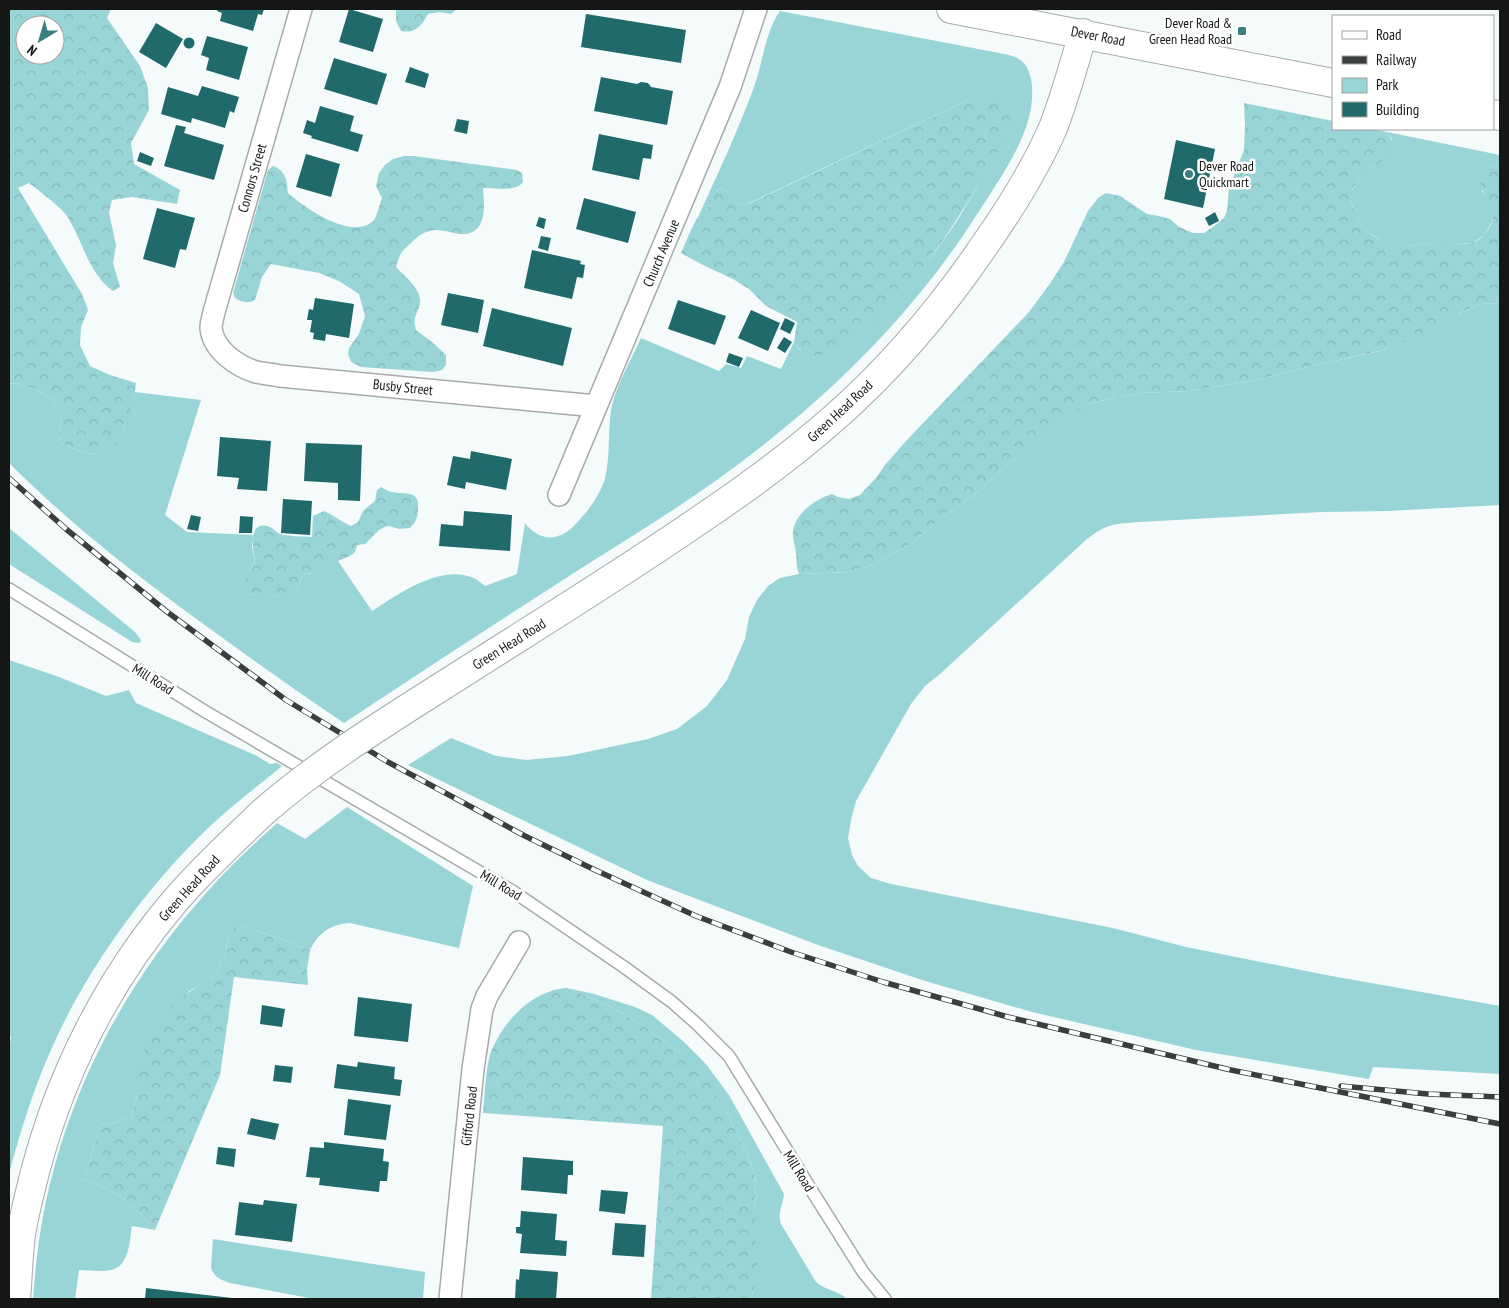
<svg xmlns="http://www.w3.org/2000/svg" width="1509" height="1308" font-family="'PT Sans Narrow',sans-serif">
<style>
.green{fill:#99d5d6}
.forest{fill:url(#forest-crowns);fill-rule:evenodd}
.building{fill:#206a6b}
.lines{fill:none;stroke-linecap:round;stroke-linejoin:round}
.lane-casing{stroke:#a7abab;stroke-width:14}
.street-casing{stroke:#a7abab;stroke-width:24}
.secondary-casing{stroke:#a7abab;stroke-width:30}
.lane{stroke:#fff;stroke-width:11}
.street{stroke:#fff;stroke-width:21}
.secondary{stroke:#fff;stroke-width:28}
.rail-casing{stroke:#3b3e3e;stroke-width:5.5}
.rail{stroke:#fff;stroke-width:4;stroke-dasharray:11;stroke-linecap:butt}
.secondary-bridge-casing{stroke:#a7abab;stroke-width:30;stroke-linecap:butt}
.secondary-bridge{stroke:#fff;stroke-width:28}
.poi-dot{fill:#388182;stroke:#fff;stroke-width:2}
.labels{text-anchor:middle;stroke-width:5;stroke-linejoin:round;paint-order:stroke}
.poi-label{font-size:14px;fill:#151717;stroke:#fff;text-anchor:end}
.street-label{font-size:14px;fill:#151717;stroke:#fff}
</style>
<defs>
<pattern id="forest-crowns" width="20" height="18" patternUnits="userSpaceOnUse" patternTransform="scale(1.25)"><rect width="20" height="18" fill="#99d5d6"/><path d="M2 6a3 3 0 1 1 6 0M12 15a3 3 0 1 1 6 0" fill="none" stroke="#83b6b7"/></pattern>
</defs>
<rect width="100%" height="100%" fill="#f5fafa"/>
<path class="green" d="M780 11 994 52C1003 54 1016 55 1023 62 1036 76 1033 104 1028 121 1018 155 993 189 974 219 905 326 809 416 704 489 664 517 621 543 580 569 501 620 422 671 344 723 299 693 256 662 213 631 142 580 71 525 9 463V384L17 383 36 390 52 399 62 414 59 429 60 443 76 450 95 455 124 428 135 392 201 400 165 515 187 532 254 535 252 546 255 563 249 571 253 594C277 599 277 598 298 588L303 575 312 573 338 561 372 611C398 594 443 562 476 579 479 581 482 584 485 586L517 574 525 523C532 533 546 541 558 536 568 533 575 525 582 517 592 506 601 492 605 478 611 454 607 429 612 405 618 382 631 360 641 338L719 371 726 364 741 368 747 356 781 369 794 342 800 350 886 313 935 252 957 221 978 185 972 98 747 204 735 203C734 196 728 190 721 188L717 190 712 201V205L709 206 699 215C719 171 739 129 755 84 763 61 766 30 780 11Z
M1387 132 1500 155V169L1490 165 1482 191 1489 203 1493 219 1485 235 1472 243 1450 245 1427 243 1410 246H1399L1384 242 1365 230 1354 214 1350 194 1355 184 1363 174 1374 167 1392 139Z
M1500 303V505L1388 511 1322 512 1140 522C1115 524 1108 523 1087 539L940 674 925 686 911 704 856 801 851 820 848 838 852 855 858 866 871 878 891 884 1113 928 1186 947 1326 975 1500 1006V1074L1373 1067 1369 1079 1196 1050 1032 1012 922 980 818 945 647 880 408 765 451 738 496 756 526 760 568 756 648 739 677 729 707 706 727 680 745 639 749 617 757 600 768 586 780 578 799 574 850 572 873 565 912 543 940 519 979 491 1005 466 1069 414 1094 402 1142 393 1189 391 1257 380 1303 368 1384 350 1479 304Z
M9 528 135 632 141 640 140 643 132 642 9 564Z
M9 660 59 677 106 696 129 690 136 703 257 756 270 764 277 763 282 766C256 788 228 808 204 832 146 888 88 968 55 1041 35 1084 21 1129 9 1174V1049L11 1037 9 1032Z
M347 807 473 886 459 948 350 923C331 924 318 933 310 950L242 925 228 933 226 952 221 966 214 976 203 984 189 991 137 1073V1096L131 1117 116 1123 100 1125 84 1180C91 1183 99 1185 106 1188 126 1197 141 1214 155 1230L132 1226C130 1240 129 1267 111 1270 101 1272 89 1270 79 1270L75 1299H33C35 1275 37 1251 41 1228 62 1102 122 986 207 892 229 867 253 845 277 823L305 839Z
M567 988 594 994 635 1007 652 1015 683 1041 705 1063 729 1095 784 1194C783 1205 777 1213 781 1224L816 1282C825 1290 839 1291 847 1299H750L754 1289V1209L756 1183 751 1163 726 1111 679 1052 641 1024 610 1006Z
M213 1239 425 1272 423 1299H314L230 1283C221 1280 214 1277 211 1268Z"/>
<path class="forest" d="M9 9H111L107 18 140 66 148 88 149 110 131 143 134 164 180 190 177 204 132 197 112 200 109 212 116 246 113 263 120 287 113 291C89 275 82 239 67 216 61 207 38 190 29 183L18 188 82 294 88 310 81 327 80 345 90 366 110 375 136 383C134 407 124 429 113 450L95 455 76 450 60 443 59 429 62 414 52 399 36 390 17 383 9 384ZM25 25H55V55H25Z
M396 9H457L451 14 439 12 428 14C422 25 416 34 401 31L396 21Z
M972 98H992L1009 105 1014 120C983 177 954 230 913 280 904 291 896 303 886 313 876 323 861 331 849 339 829 353 812 367 794 342L797 322 766 306 749 289 733 279 703 265 681 253C688 239 696 210 712 205 712 197 714 191 721 188 729 191 733 195 736 203L748 204Z
M1244 103 1333 121V129H1372L1387 132C1408 159 1357 167 1351 193 1350 197 1352 201 1352 205 1357 230 1384 247 1409 246 1415 246 1422 243 1428 243 1445 243 1474 250 1486 233 1489 229 1491 224 1493 219 1491 214 1491 208 1488 203 1481 186 1474 180 1490 165L1500 169V303L1479 304 1460 313 1414 338 1383 350 1303 368 1257 380 1189 391 1142 393 1094 402 1069 415 1005 466 979 491 940 519 912 543 873 565 850 572 799 574C796 566 797 562 796 554 796 547 792 538 793 531 796 512 816 499 832 494L838 497 849 499 860 495 876 478 885 465 906 441 1029 312 1049 285 1064 262 1088 211 1098 198 1106 193 1120 196 1147 214 1159 216 1170 219 1179 227 1193 233H1204L1217 224 1224 218 1227 211 1229 188 1244 150 1245 125Z
M404 156H414L517 170 522 173 523 182C515 193 495 187 483 188 484 204 488 230 466 234 457 235 445 230 436 230 426 230 418 236 412 242 401 252 400 253 396 267 405 277 425 291 419 307 415 319 413 317 416 330L432 342 446 355V365L442 370 433 372 361 367 351 362 348 354 349 348 359 334 365 316 359 294 339 281 319 273 271 264 262 277 255 300C248 304 241 302 235 298L233 293 268 170 273 166C286 171 287 180 288 193 305 208 353 242 374 220 377 216 380 203 382 198L376 186 379 173 385 165 393 159Z
M381 487C385 489 389 492 392 492 405 495 420 489 418 509 418 517 416 522 410 528L399 529 389 526 385 527 379 530 365 544 357 545 355 552 350 556 338 561 320 571 303 575C301 579 300 585 297 589 287 601 242 601 245 580 246 574 252 568 255 563 254 553 247 521 267 526 273 527 275 532 280 534 290 537 302 536 312 537L313 516 324 511C334 515 341 522 351 526L358 522 363 511 375 501 377 490Z
M242 925 310 950 307 969 308 985 234 977 220 1075 155 1230C141 1214 126 1197 106 1188 99 1185 91 1183 84 1180L100 1125 116 1123 131 1117 137 1096V1073L144 1051 159 1024 177 1000 214 976 221 966 226 952 228 933 234 928Z
M567 988 610 1006 641 1024 679 1052 706 1078 726 1111 751 1163 756 1183 754 1209 757 1268 754 1289 750 1299H651L663 1126 483 1113C485 1094 485 1073 490 1055 501 1023 532 990 567 988Z"/>
<path class="building" d="M218 9H264L262 15 258 14 253 31 220 21 222 13 217 11Z
M349 9 383 19 373 52 339 42Z
M586 14 686 30 681 63 581 47Z
M156 23 183 39 166 68 139 52Z
M207 36 248 47 239 80 206 70 209 58 201 55Z
M183.5 43a5.5 5.5 0 1 1 11 0a5.5 5.5 0 1 1-11 0Z
M334 58 387 74 377 105 324 89Z
M410 67 429 74 425 88 405 82Z
M601 77 637 84 641 82 648 83 651 87 673 91 667 125 594 111Z
M202 86 239 97 234 113 230 111 225 128 192 118 191 123 161 114 168 87 198 96Z
M320 106 354 116 350 131 363 135 358 152 311 138 312 136 303 133 307 120 315 123Z
M457 119 469 121 467 134 454 131Z
M176 125 186 127 184 133 224 145 214 180 164 166Z
M599 134 653 145 651 159 643 158 639 180 592 170Z
M1176 140 1215 149 1203 208 1164 199Z
M140 152 154 158 151 166 137 161Z
M306 154 340 164 331 197 296 187Z
M584 198 636 212 628 243 576 229Z
M157 208 195 218 186 250 180 249 175 268 143 259Z
M1215 212 1219 221 1209 226 1205 218Z
M539 217 546 219 544 229 536 226Z
M541 236 551 238 548 251 538 248Z
M532 250 581 261 580 264 585 265 583 278 577 277 572 299 524 288Z
M448 293 484 300 478 333 441 325Z
M315 298 354 304 349 338 326 334 325 341 313 339 314 333 310 332 312 320H307L309 309 313 310Z
M678 300 726 316 715 345 668 329Z
M492 308 572 328 563 366 483 346Z
M751 310 780 323 768 351 738 338Z
M785 318 795 323 790 334 780 329Z
M784 337 792 342 785 353 777 348Z
M729 353 743 358 739 367 726 362Z
M220 437 271 441 267 491 237 489 239 478 217 476Z
M306 443 362 445 360 501 338 500V483L304 481Z
M471 451 512 459 506 490 466 482 465 489 447 485 453 456 470 459Z
M283 499 312 501 310 535 281 533Z
M464 511 512 515 510 551 439 546 441 524 463 526Z
M191 515 201 517 198 531 187 529Z
M240 516 253 517 252 533H239Z
M358 997 412 1004 408 1042 354 1036Z
M262 1005 285 1009 282 1027 260 1024Z
M358 1062 395 1067 394 1079 402 1080 400 1096 334 1088 337 1064 357 1067Z
M275 1065 293 1067 291 1083 273 1081Z
M348 1099 391 1105 386 1140 344 1135Z
M251 1118 279 1124 275 1140 247 1134Z
M324 1142 384 1149 383 1161 389 1162 387 1181H380L379 1192 319 1185 320 1178 306 1177 310 1147 324 1148Z
M218 1147 236 1149 234 1167 216 1164Z
M523 1157 573 1161V1175H568L567 1194 521 1190Z
M601 1190 628 1192 625 1214 599 1211Z
M264 1200 297 1204 292 1242 235 1235 239 1202 263 1205Z
M521 1211 557 1214 555 1240 567 1241 566 1256 520 1253 522 1234 516 1233V1227H520Z
M615 1223 646 1225 644 1257 612 1255Z
M520 1269 558 1272 556 1299H515L516 1279 519 1280Z
M146 1288 232 1298V1299H145Z"/>
<g class="lines">
<defs>
<path id="lane" d="M9 589 206 712 514 892 624 967 672 1002 698 1025 729 1056 812 1191 863 1272 885 1299"/>
<path id="street" d="M301 9 214 312C213 317 211 323 211 328 213 350 237 366 256 372 264 374 272 374 280 376L596 406
M559 495 730 87 756 9
M450 1299 473 1069 482 1009 487 996 519 942"/>
<path id="secondary" d="M951 9 1333 83
M1493 114 1500 116
M444 685C530 630 617 577 701 519 747 488 791 456 833 419 890 369 941 309 984 246 1010 209 1035 169 1053 128 1065 97 1074 65 1083 33
M16 1299C18 1278 18 1256 21 1235 24 1214 30 1193 35 1172 61 1073 108 980 174 902 201 870 232 842 262 813"/>
</defs>
<use href="#lane" class="lane-casing"/>
<use href="#street" class="street-casing"/>
<use href="#secondary" class="secondary-casing"/>
<use href="#lane" class="lane"/>
<use href="#street" class="street"/>
<use href="#secondary" class="secondary"/>
<defs>
<path id="rail" d="M9 478 66 529 166 611 286 700 388 762 525 836 595 870 696 916 791 952 883 982 1008 1017 1231 1070 1500 1124
M1341 1086 1428 1094 1500 1097"/>
</defs>
<use href="#rail" class="rail-casing"/>
<use href="#rail" class="rail"/>
<defs>
<path id="secondary-bridge" d="M262 813C318 764 381 725 444 685"/>
</defs>
<use href="#secondary-bridge" class="secondary-bridge-casing"/>
<use href="#secondary-bridge" class="secondary-bridge"/>
</g>
<g class="poi-dot">
<rect x="1237" y="26" width="10" height="10" rx="2.5"/>
<circle cx="1189" cy="174" r="5"/>
</g>
<g class="labels">
<g class="poi-label">
<text x="1232" y="28">Dever Road &amp;<tspan x="1232" dy="16">Green Head Road</tspan></text>
<text x="1199" y="171" text-anchor="start">Dever Road<tspan x="1199" dy="16">Quickmart</tspan></text>
</g>
<g class="street-label">
<text transform="translate(1098 36) rotate(11)" y="5">Dever Road</text>
<text transform="translate(252 178) rotate(-74)" y="5">Connors Street</text>
<text transform="translate(661 253) rotate(-67)" y="5">Church Avenue</text>
<text transform="translate(403 387) rotate(6)" y="5">Busby Street</text>
<text transform="translate(840 411) rotate(-43)" y="5">Green Head Road</text>
<text transform="translate(509 644) rotate(-32)" y="5">Green Head Road</text>
<text transform="translate(153 679) rotate(32)" y="5">Mill Road</text>
<text transform="translate(501 885) rotate(31)" y="5">Mill Road</text>
<text transform="translate(189 888) rotate(-48)" y="5">Green Head Road</text>
<text transform="translate(469 1116) rotate(-84)" y="5">Gifford Road</text>
<text transform="translate(799 1171) rotate(58)" y="5">Mill Road</text>
</g>
</g>
<rect width="1509" height="1308" fill="none" stroke="#151717" stroke-width="20"/>
<rect x="1332" y="15" width="162" height="115" fill="#ffffff" stroke="#a1a2a2"/>
<rect x="1342" y="31" width="25" height="8" fill="#ffffff" stroke="#a1a2a2"/>
<text x="1376" y="40" font-size="15" fill="#151717">Road</text>
<rect x="1342" y="56" width="25" height="8" fill="#3b3e3e" stroke="#a1a2a2"/>
<text x="1376" y="65" font-size="15" fill="#151717">Railway</text>
<rect x="1342" y="78" width="25" height="15" fill="#99d5d6" stroke="#a1a2a2"/>
<text x="1376" y="90" font-size="15" fill="#151717">Park</text>
<rect x="1342" y="102" width="25" height="15" fill="#206a6b" stroke="#a1a2a2"/>
<text x="1376" y="115" font-size="15" fill="#151717">Building</text>
<g transform="translate(40 40) rotate(218)"><circle r="24" fill="#ffffff" stroke="#a1a2a2"/>
<path d="M0-4L9 19L0 12L-9 19Z" fill="#388182"/>
<text y="-8" font-size="14" font-weight="bold" text-anchor="middle" fill="#151717">N</text>
</g>
</svg>
